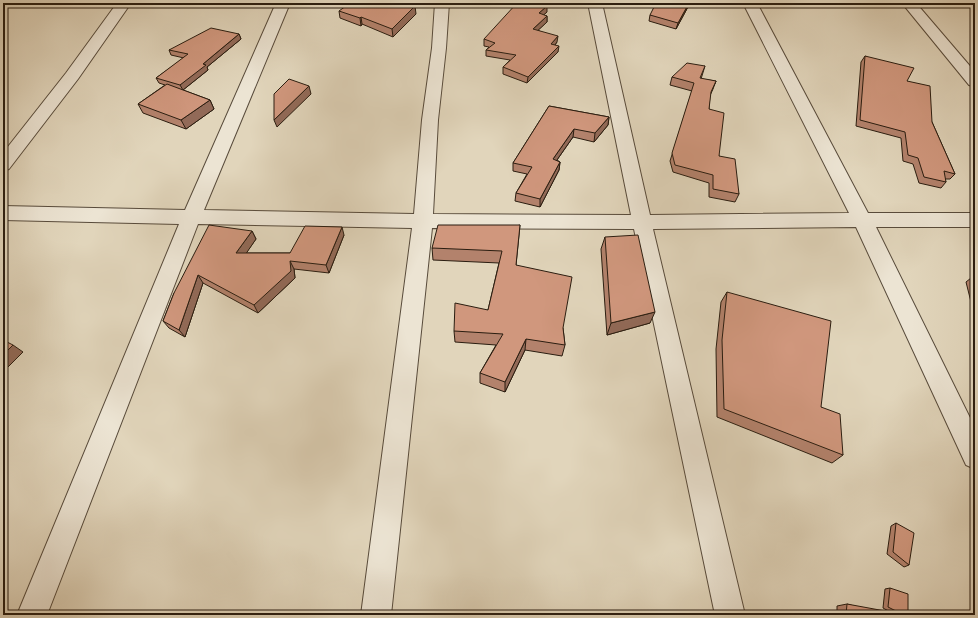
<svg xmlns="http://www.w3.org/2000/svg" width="978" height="618" font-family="Vollkorn,serif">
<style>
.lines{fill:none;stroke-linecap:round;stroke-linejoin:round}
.minor-casing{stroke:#584b3b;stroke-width:2}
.minor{fill:#ece4d3;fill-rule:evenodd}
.wall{fill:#b3826c;stroke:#2a1d10}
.shaded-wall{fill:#926a58;stroke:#2a1d10}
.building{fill:#d0977d;stroke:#2a1d10}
</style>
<rect width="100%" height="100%" fill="#e1d5bb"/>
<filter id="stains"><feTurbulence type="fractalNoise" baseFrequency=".005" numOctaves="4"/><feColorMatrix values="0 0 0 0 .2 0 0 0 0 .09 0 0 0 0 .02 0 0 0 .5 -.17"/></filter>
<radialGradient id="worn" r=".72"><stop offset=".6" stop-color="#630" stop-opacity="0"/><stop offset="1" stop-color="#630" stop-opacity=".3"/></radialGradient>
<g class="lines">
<defs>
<path id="minor" d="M117 3H131L78 79 9 169 3 171V153L66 73Z
M276 3H290L204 210 414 214 422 120 432 48 435 3H449L446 48 438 120 433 214 631 215 588 3H602L650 215 849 213 743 3H757L868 213H975V227H876L975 428V469L966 465 856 227 653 229 745 615H715L634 229 432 228 391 615H361L412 228 198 224 47 615H17L179 224 3 220V206L185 210Z
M902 3H916L975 72V87L969 85Z"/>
</defs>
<use href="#minor" class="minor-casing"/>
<use href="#minor" class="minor"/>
</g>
<path class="wall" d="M689 5 676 29 649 21 650 15Z
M339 11 416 14 393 37 362 24 361 26 340 18Z
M547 12 543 15 547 16V22L538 30 557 42 555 45 558 52 527 83 503 74V67L510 60 486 56V50L489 47 484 46V39Z
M239 34 241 39 207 67 208 70 183 90 210 100 214 109 186 129 143 113 138 104 165 85 159 83 156 78 184 58 171 55 169 50Z
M865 56 907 81 932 122 955 174 950 179H945L946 182 941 188 919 183 913 164 903 161 901 138 856 126 861 62Z
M705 66 701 79 716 81 710 94 709 109 719 156 739 194 735 202 709 197V183L673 172 670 161 692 91 670 85 672 77Z
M549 106 609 117 608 125 594 142 573 137 557 160 560 162 559 170 540 207 515 201 516 193 527 174 513 171V163Z
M520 225 516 265 563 328 565 345 562 356 525 350 505 392 480 383V373L496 345 455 342 454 331 488 310 499 263 433 260 432 248Z
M252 231 256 239 246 253H290L344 235 329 273 294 269 295 278 258 313 203 283 185 337 169 328 163 321 174 293Z
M605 237 650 323 607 335 601 249Z
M971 278H975V307L972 306 966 282Z
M727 292 821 407 843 455 832 463 717 417 716 349 721 302Z
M896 523 909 565 904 567 887 554 891 526Z
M890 588 904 615H896L883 608 885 589Z
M847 604 885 615H837V606Z"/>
<path class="shaded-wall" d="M689 3H690L689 5 676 29 678 23Z
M415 6 416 14 393 37 392 29Z
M547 6V12L539 19V13Z
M547 16V22L533 35V29Z
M361 17 362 24 361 26 360 18Z
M239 34 241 39 207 67 208 70 183 90 180 85 203 64Z
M558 36 557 42 551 50V44Z
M559 46 558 52 527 83 528 77Z
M716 81 713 89 708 100 711 92Z
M309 86 311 94 277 127 274 120Z
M210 100 214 109 186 129 181 120Z
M609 117 608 125 594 142 595 133Z
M574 129 573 137 552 167 553 159Z
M560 162 559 170 540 207V199Z
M342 227 344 235 329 273 326 265Z
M252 231 256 239 241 261 236 253Z
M290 261 294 269 295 278 258 313 254 305Z
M198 275 203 283 185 337 179 330Z
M655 312 650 323 607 335 611 323Z
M526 339 525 350 505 392V382Z
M13 345 23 352 3 372V355Z"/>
<path class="building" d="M350 3H397L415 6 392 29 361 17 360 18 339 11Z
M517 3H536L547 6 539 13 547 16 533 29 558 36 551 44 559 46 528 77 503 67 516 55 486 50 495 43 484 39Z
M656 3H689L678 23 650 15Z
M211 28 239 34 203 64 206 65 180 85 156 78 188 54 169 50Z
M865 56 914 68 907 81 930 86 932 122 955 174 944 171 946 182 924 177 918 158 908 155 905 132 860 120Z
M687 63 705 66 700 78 716 81 711 92 709 109 724 113 719 156 735 159 739 194 713 189V175L675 165 672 153 694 83 672 77Z
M289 79 309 86 274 120V94Z
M167 84 210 100 181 120 138 104Z
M549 106 609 117 595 133 574 129 553 159 560 162 540 199 516 193 532 167 513 163Z
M209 225 252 231 236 253H290L305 226 342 227 326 265 290 261 291 271 254 305 198 275 179 330 163 321 174 293Z
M438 225H520L516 265 572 277 563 328 565 345 526 339 505 382 480 373 503 334 454 331 455 303 488 310 502 251 432 248Z
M638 235 655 312 611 323 605 237Z
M971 278H975V293Z
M727 292 831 321 821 407 840 414 843 455 724 409 722 340Z
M3 340 13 345 3 355Z
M896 523 914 533 909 565 893 552Z
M890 588 908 594V615H904L888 607Z
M847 604 885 611V615H846Z"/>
<rect width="978" height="618" fill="none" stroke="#e1d5bb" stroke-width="16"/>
<rect x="4" y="4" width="970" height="610" fill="none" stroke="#2a1d10" stroke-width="2"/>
<rect x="8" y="8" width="962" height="602" fill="none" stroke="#2a1d10"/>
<rect width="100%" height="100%" filter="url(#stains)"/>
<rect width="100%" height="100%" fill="url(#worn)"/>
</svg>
